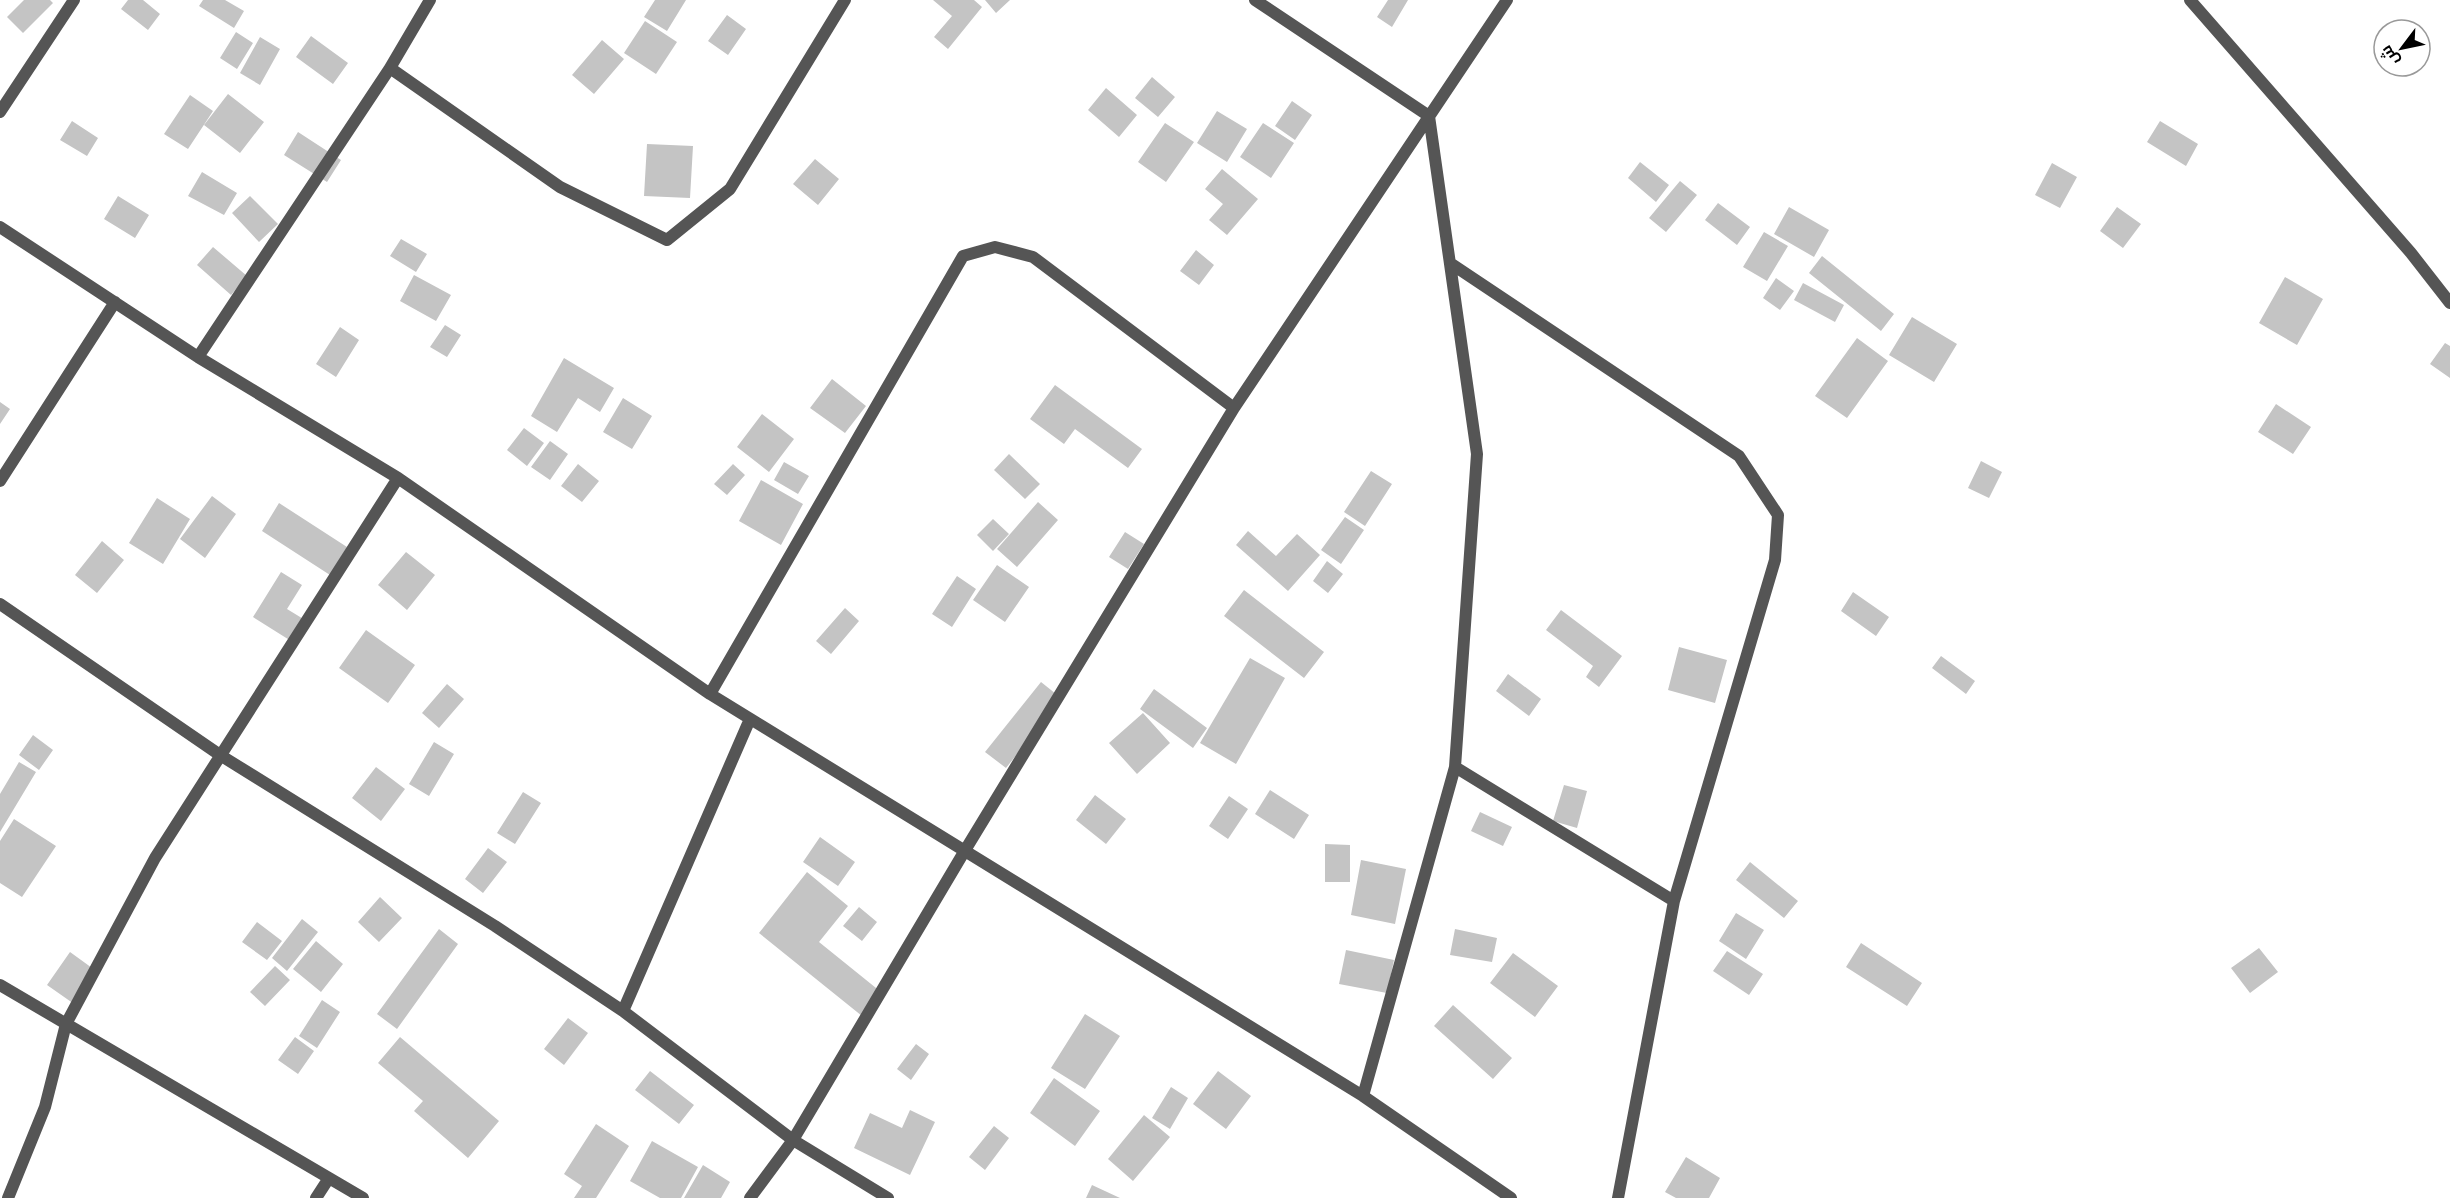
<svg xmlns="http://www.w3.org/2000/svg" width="2450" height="1198" font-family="'PT Sans Narrow',Cairo,sans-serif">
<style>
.building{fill:#c4c4c4}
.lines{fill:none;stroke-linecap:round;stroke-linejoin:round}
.minor{stroke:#555;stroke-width:12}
</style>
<rect width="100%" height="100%" fill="#fff"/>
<path class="building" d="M24 0H50L53 3 23 33 7 17Z
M128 0H143L160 14 148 30 121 9Z
M203 0H225L244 11 234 28 199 6Z
M655 0H686L667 31 644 17Z
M933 0H974L982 7 948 49 934 37 952 16Z
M985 0H1010L996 13Z
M1388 0H1408L1392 27 1377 17Z
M727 15 746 29 728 55 708 41Z
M645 21 677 42 656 74 624 53Z
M236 32 253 43 237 69 220 58Z
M311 36 348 63 333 84 296 57Z
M260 37 280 49 260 85 240 73Z
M602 40 624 59 594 94 572 75Z
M1152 77 1175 97 1158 117 1135 98Z
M1106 88 1137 115 1119 137 1088 110Z
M228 94 264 122 240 153 204 125Z
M190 95 213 111 188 149 164 134Z
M1292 101 1312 115 1295 140 1275 126Z
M1217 111 1247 129 1227 162 1197 143Z
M72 121 98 138 87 156 60 140Z
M2160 121 2198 144 2186 166 2147 142Z
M1165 123 1194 142 1166 182 1138 162Z
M1263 123 1294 143 1271 178 1240 157Z
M298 132 341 160 327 182 284 155Z
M647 144 693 146 690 198 644 196Z
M815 159 839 179 818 205 793 184Z
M1640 162 1669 185 1656 202 1628 178Z
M2052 163 2077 177 2060 208 2035 195Z
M1222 169 1258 199 1227 235 1209 220 1223 204 1205 189Z
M202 172 237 193 224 215 188 196Z
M1680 181 1697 195 1666 232 1649 218Z
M118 196 149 215 135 238 104 219Z
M250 196 278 224 259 242 232 213Z
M1718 203 1750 227 1737 245 1705 220Z
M1789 207 1829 230 1814 257 1774 234Z
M2117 207 2141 224 2123 248 2100 231Z
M1764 232 1788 246 1767 281 1743 267Z
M401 239 427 254 416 272 390 256Z
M213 247 247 276 231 295 197 265Z
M1196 250 1214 265 1199 285 1180 271Z
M1822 256 1894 314 1881 331 1809 273Z
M414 275 451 295 436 321 400 301Z
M2285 277 2323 299 2297 345 2259 323Z
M1776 278 1794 291 1780 310 1763 298Z
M1803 283 1844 305 1835 322 1794 300Z
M1912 317 1957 344 1934 382 1889 355Z
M445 325 461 335 447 357 430 347Z
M340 327 359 340 336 377 316 364Z
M1857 338 1888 361 1847 418 1815 396Z
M2445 343 2450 346V378L2430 364Z
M564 358 614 388 600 412 578 398 557 432 531 416Z
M832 379 866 406 845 433 810 408Z
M1055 385 1142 449 1128 468 1075 429 1064 444 1030 419Z
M623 398 652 416 632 449 603 432Z
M0 402 10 409 0 424Z
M2276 404 2311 427 2293 454 2258 432Z
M762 414 794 439 769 472 737 447Z
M524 428 544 443 527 466 507 450Z
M550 441 568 454 550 480 531 467Z
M1009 454 1040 484 1025 499 994 470Z
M1981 461 2002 472 1989 498 1968 488Z
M784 462 809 476 798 494 774 480Z
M578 464 599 481 582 502 561 486Z
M733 464 745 475 727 495 714 484Z
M1371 471 1392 484 1365 526 1344 512Z
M761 480 803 504 781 545 739 521Z
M212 496 236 514 205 558 180 539Z
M157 498 190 519 163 564 129 543Z
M1038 502 1058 520 1017 567 997 549Z
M279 503 347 547 330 575 262 531Z
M1345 517 1364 530 1341 564 1321 550Z
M993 519 1009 534 993 551 977 535Z
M1248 531 1276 556 1297 534 1320 555 1288 591 1236 545Z
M1125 532 1144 544 1128 569 1109 557Z
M102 541 124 560 97 593 75 575Z
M406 552 435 575 407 610 378 585Z
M1327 561 1343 574 1328 593 1313 581Z
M997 565 1029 587 1005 622 973 600Z
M281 572 302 585 287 609 305 620 291 641 253 617Z
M957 576 976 589 952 627 932 614Z
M1244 590 1324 652 1304 678 1224 616Z
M1853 592 1889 617 1876 636 1841 611Z
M845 608 859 621 831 654 816 641Z
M1561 610 1622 656 1599 687 1586 677 1593 666 1546 630Z
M366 630 415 665 388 703 339 668Z
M1679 647 1727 660 1715 703 1668 690Z
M1941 656 1975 681 1966 694 1932 668Z
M1250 658 1285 678 1236 764 1200 743Z
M1508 674 1541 699 1529 716 1496 691Z
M1041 682 1061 698 1006 768 985 752Z
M447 684 464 699 439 728 422 713Z
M1154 689 1207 728 1193 748 1140 709Z
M1143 713 1170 743 1137 774 1109 743Z
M33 735 53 750 39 770 19 755Z
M434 742 454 754 429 796 409 784Z
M19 762 36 772 0 832V794Z
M376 767 405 789 381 821 352 798Z
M1564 785 1587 791 1577 828 1553 821Z
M1270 790 1309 815 1294 839 1255 814Z
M523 792 541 803 515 844 497 833Z
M1095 795 1126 819 1106 844 1076 820Z
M1229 796 1248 809 1228 839 1209 826Z
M1480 812 1512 827 1503 846 1471 831Z
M14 819 56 846 22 897 0 883V841Z
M820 837 855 862 838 886 803 862Z
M1325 844 1350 845V882H1325Z
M488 848 507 862 483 893 465 879Z
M1361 860 1406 869 1395 924 1351 915Z
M1750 862 1798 901 1784 918 1736 880Z
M807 872 848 906 819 942 881 992 862 1016 759 933Z
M380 897 402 918 379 942 358 922Z
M859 907 877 922 862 941 843 926Z
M1736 913 1764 930 1746 959 1719 941Z
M302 919 318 932 287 971 272 958Z
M257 922 282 941 267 960 242 942Z
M439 929 458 944 397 1029 377 1014Z
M1455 929 1497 938 1492 962 1450 955Z
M316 941 343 964 321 992 293 969Z
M1861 943 1922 983 1907 1006 1846 967Z
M2259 948 2278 972 2250 993 2231 968Z
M1346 950 1394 960 1387 993 1339 984Z
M1727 951 1763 974 1749 995 1713 971Z
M70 952 99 973 77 1006 47 985Z
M1513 953 1558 986 1535 1017 1490 983Z
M275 966 290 980 265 1006 250 992Z
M322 1000 340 1012 317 1048 299 1036Z
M1453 1005 1512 1058 1493 1079 1434 1026Z
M1085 1014 1120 1036 1085 1089 1051 1068Z
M568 1018 588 1033 564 1065 544 1049Z
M295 1037 314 1051 298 1074 278 1060Z
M400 1037 499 1121 468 1158 414 1111 423 1101 378 1063Z
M916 1044 929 1054 911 1080 897 1069Z
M650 1071 694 1105 679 1124 635 1090Z
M1218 1071 1251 1096 1226 1129 1193 1104Z
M1054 1078 1100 1111 1075 1146 1030 1113Z
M1171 1087 1188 1098 1170 1129 1152 1118Z
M910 1110 935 1122 910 1175 854 1148 870 1113 902 1128Z
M1144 1115 1170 1137 1133 1181 1108 1159Z
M596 1124 629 1146 596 1198H574L582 1186 564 1174Z
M994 1126 1009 1138 985 1170 969 1157Z
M652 1141 698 1167 681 1198H660L630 1181Z
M1686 1157 1720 1178 1709 1198H1676L1665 1192Z
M703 1165 730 1182 721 1198H684Z
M1092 1185 1120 1198H1086Z"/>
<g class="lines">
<path class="minor" d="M1255 0 1429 116 1477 454 1455 767 1363 1096
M2190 0 2411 253 2450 303
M390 68 560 187 667 240 730 189 845 0
M0 112 74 0
M0 227 198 357 398 478 710 694 1363 1096 1511 1198
M1450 263 1739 456 1778 515 1775 560 1674 901 1618 1198
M198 357 390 68 430 0
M0 481 115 302
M0 604 220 755 495 926 623 1011 793 1140 888 1198
M710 694 963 256 995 247 1033 257 1234 408
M1455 767 1674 901
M0 985 363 1198
M623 1011 750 719
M8 1198 45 1107 66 1024 155 858 398 478
M316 1198 329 1178
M750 1198 793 1140 964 852 1234 408 1507 0"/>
</g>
<g transform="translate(2402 48) rotate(238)"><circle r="28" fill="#ffffff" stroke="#999999" stroke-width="1.5"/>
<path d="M0-4.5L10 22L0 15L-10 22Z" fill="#000000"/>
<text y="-9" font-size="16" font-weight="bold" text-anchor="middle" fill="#000000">ش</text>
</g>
</svg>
